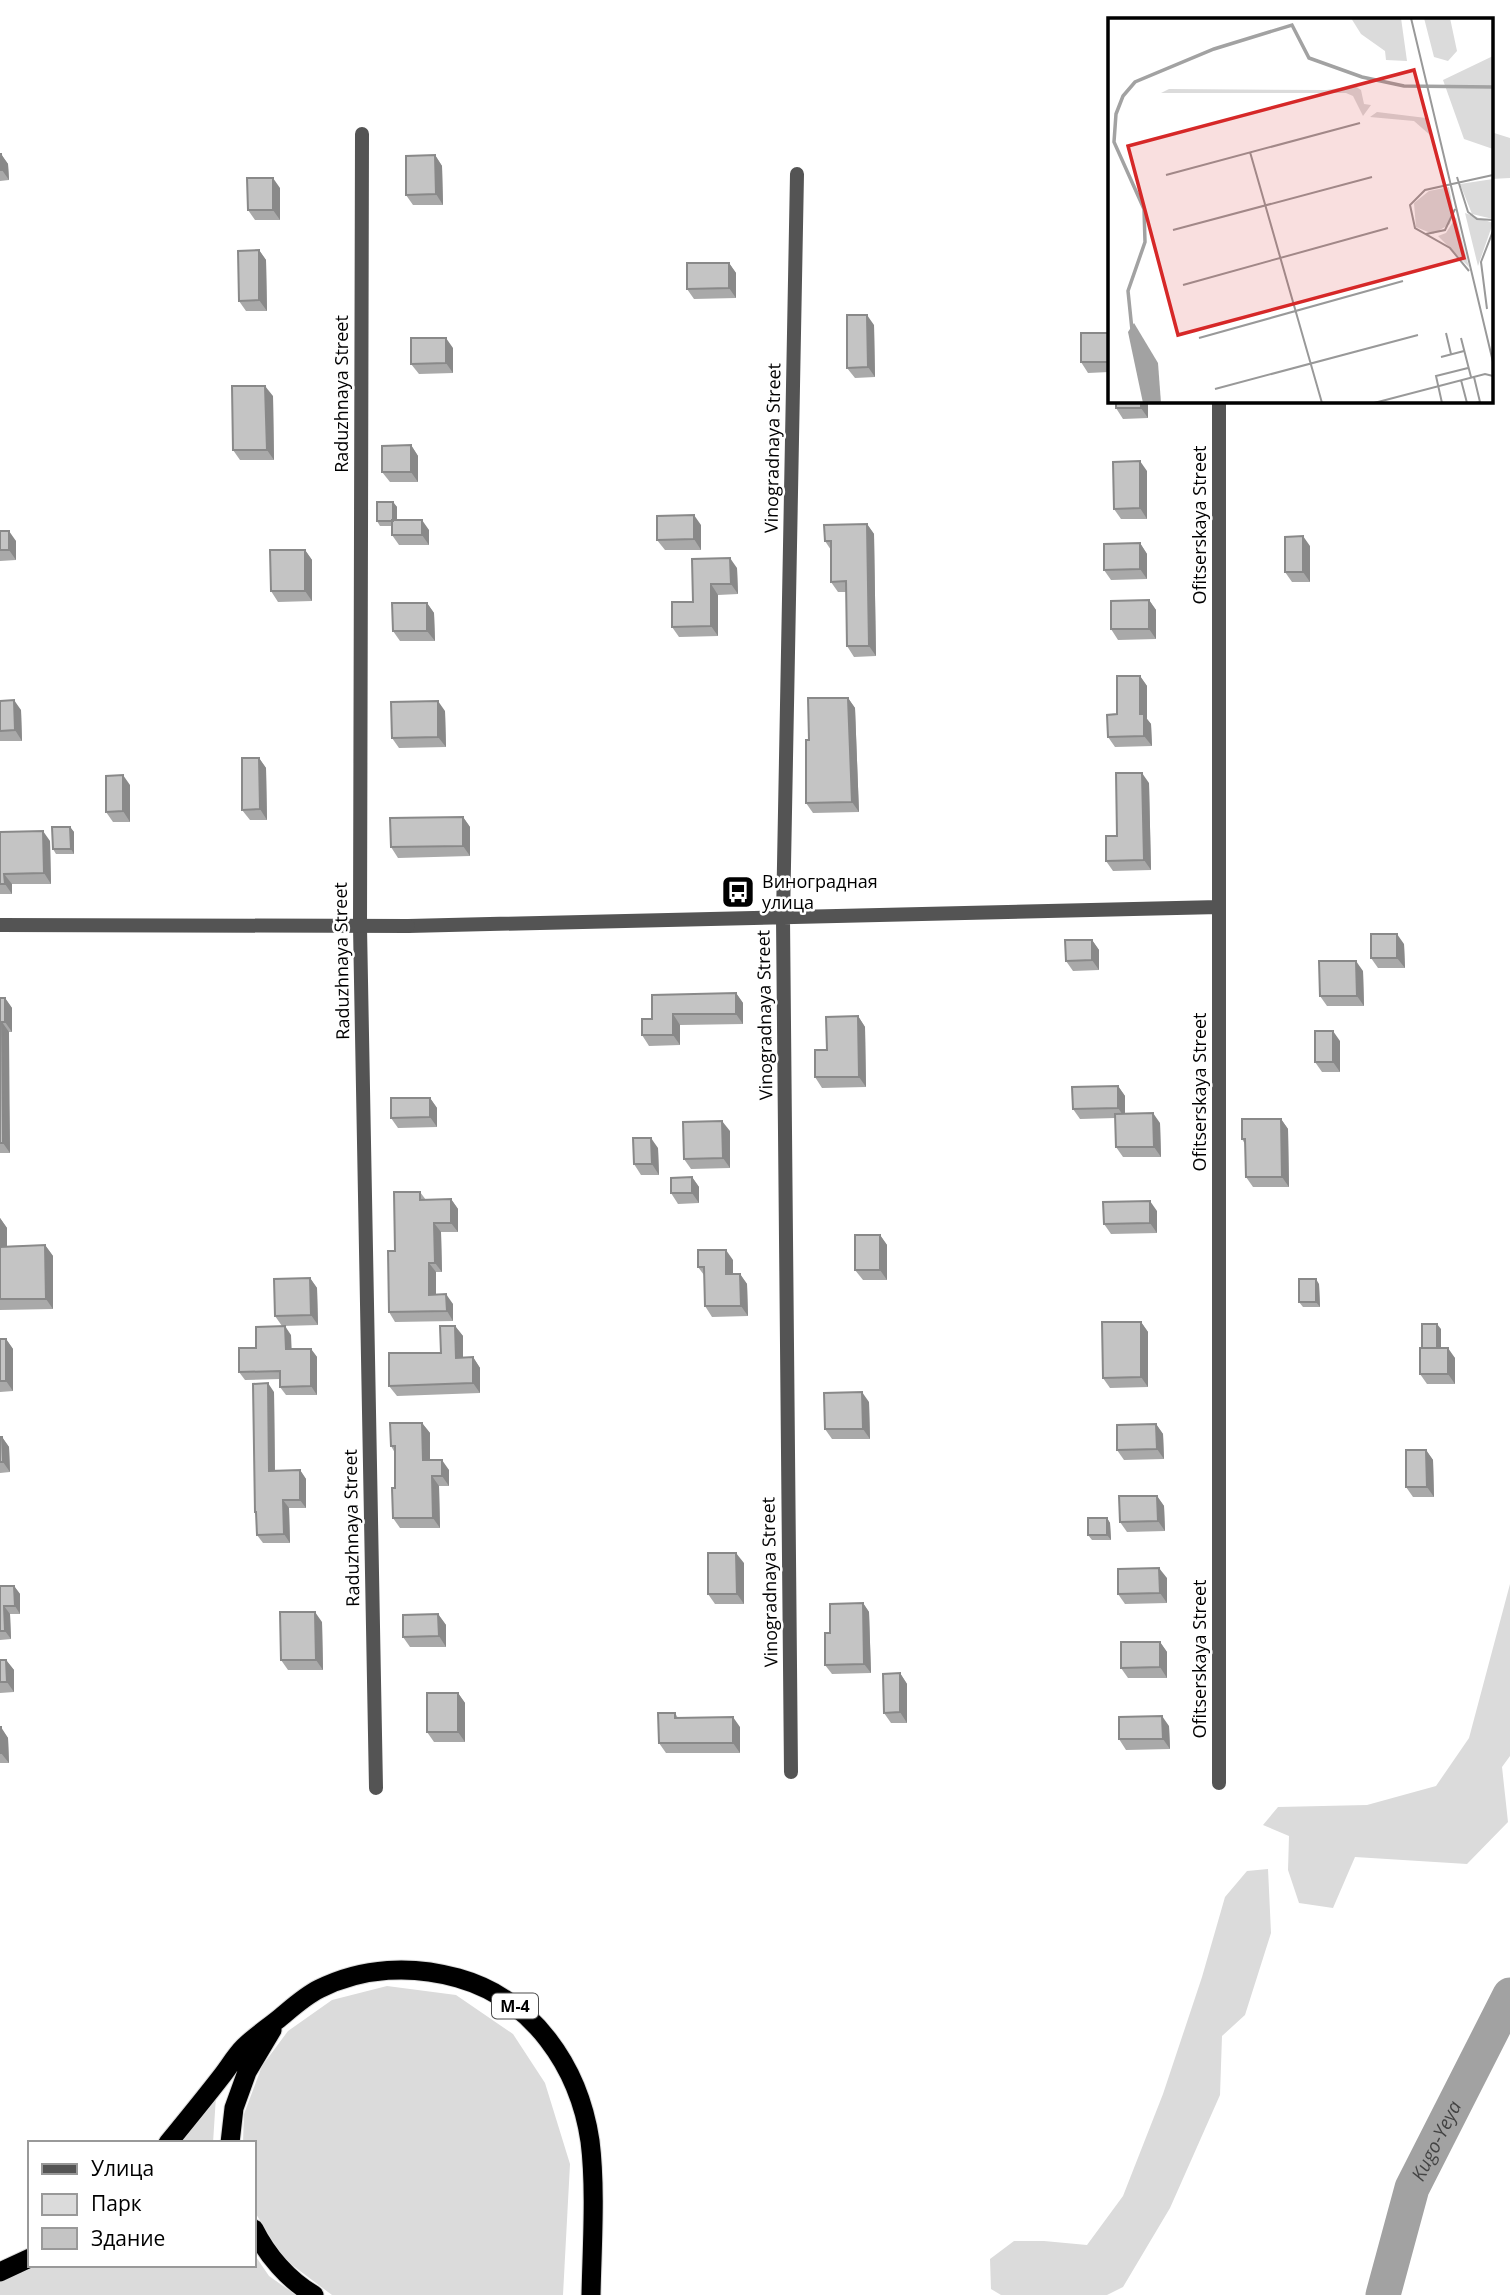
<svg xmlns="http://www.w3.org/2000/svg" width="1510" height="2295" font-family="'Open Sans',sans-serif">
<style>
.green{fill:#dbdbdb}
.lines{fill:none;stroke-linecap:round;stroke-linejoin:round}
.river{stroke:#a2a2a2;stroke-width:35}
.trunk-casing{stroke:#dbdbdb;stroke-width:21}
.minor{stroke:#545454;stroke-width:14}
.tertiary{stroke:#545454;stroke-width:14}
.trunk{stroke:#000;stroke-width:19}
.wall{fill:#a9a9a9}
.shaded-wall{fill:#898989}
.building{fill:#c4c4c4;stroke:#898989;stroke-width:2}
.labels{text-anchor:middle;stroke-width:5;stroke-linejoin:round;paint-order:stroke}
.shield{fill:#fff;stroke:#4c4c4c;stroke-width:2}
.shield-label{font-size:16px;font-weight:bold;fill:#000}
.street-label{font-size:18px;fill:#000;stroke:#fff}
.poi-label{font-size:18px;fill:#000;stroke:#fff;text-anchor:start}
.water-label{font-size:19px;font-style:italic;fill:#434343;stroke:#fff}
.inset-river{fill:none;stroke:#a2a2a2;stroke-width:3.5}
.inset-road{fill:none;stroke:#999;stroke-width:2}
.view{fill:#d62828;fill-opacity:0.15;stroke:#d62828;stroke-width:3.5}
.inset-edge{fill:none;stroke:#000;stroke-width:3.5}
</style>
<rect width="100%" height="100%" fill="#fff"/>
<path class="green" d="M1491 132 1510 138V178L1491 179Z
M1510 1584V1756L1502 1767 1508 1822 1467 1864 1355 1857 1333 1908 1299 1903 1288 1870 1289 1836 1263 1825 1278 1807 1367 1805 1436 1786 1469 1738Z
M1268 1869 1271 1933 1245 2015 1222 2036 1220 2095 1170 2208 1123 2287 1107 2295H1001L991 2289 990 2259 1014 2241H1044L1087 2245 1123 2196 1163 2094 1202 1977 1225 1897 1247 1871Z
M387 1986 456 1995 513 2034 545 2083 570 2164 563 2295H332L284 2259 256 2214 254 2206V2143H243L244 2114 262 2066 288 2031 332 2000Z
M216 2096 213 2143H172Z
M254 2254 269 2276 296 2295H0V2281L33 2265H254Z"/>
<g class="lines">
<path class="river" id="s1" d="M1383 2295 1412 2188 1510 1995"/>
<defs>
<path id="trunk" d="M168 2143C186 2121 204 2099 221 2077 229 2067 235 2056 244 2047 255 2036 269 2027 281 2017 293 2007 305 1996 319 1989 363 1967 412 1965 458 1978 533 1999 579 2067 590 2141 596 2188 592 2247 591 2295
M230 2143 234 2108 247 2072 272 2030
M254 2229C267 2255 288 2280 314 2295
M0 2272 30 2258"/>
</defs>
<use href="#trunk" class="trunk-casing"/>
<path class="minor" d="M362 134 360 927 376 1788
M1219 401V1783
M408 926 1219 907
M791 1772 783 918 797 174"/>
<path class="tertiary" d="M0 925 408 926"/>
<use href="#trunk" class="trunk"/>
</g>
<path class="wall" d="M0 154H1L8 164 9 180 0 181Z
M435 155 442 166 443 205H413L406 195Z
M280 188V220H255L248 210Z
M259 250 266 260 267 311H246L239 301Z
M729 263 736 273V298L694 299 687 289Z
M874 325 875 377 855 378 847 368Z
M1109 333V372L1088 373 1081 362Z
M453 348V373L419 374 411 364Z
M273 396 274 460H240L233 450Z
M1148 401V418L1123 419 1116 408Z
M411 445 418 456V482H390L382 472Z
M1147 471V519H1121L1114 509Z
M393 502 397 507V520L429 530V545H399L392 535V526H380L377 521Z
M867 524 874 534 876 656 854 657 847 646 846 592H838L831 582V550L825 541Z
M701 525V550H665L657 540Z
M0 531 16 541V560L0 561Z
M1140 543 1147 554V579L1111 580 1104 570Z
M1310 546V582H1292L1285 572Z
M305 550 312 560V601L278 602 271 591Z
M692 559 737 568 738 594 718 595V636L679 637 672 627 693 602Z
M1149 600 1156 610V639L1118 640 1111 629Z
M427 603 434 613 435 641H400L393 631Z
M1140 676 1147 686V719L1151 724 1152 746 1115 747 1108 737 1117 714Z
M848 698 855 708 859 812 813 813 806 803 809 740Z
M0 701 21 710 22 741H0Z
M445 711 446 747 399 748 392 738Z
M259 758 266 768 267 820H250L242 810Z
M1149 783 1151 870 1113 871 1106 861 1117 836Z
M130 785V822H113L106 812Z
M463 817 470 827V856L398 858 391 847Z
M70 827 74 832V854H56L53 849Z
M0 832 50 841 51 884H12V894H0Z
M1092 940 1099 950V970L1073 971 1066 961Z
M1404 944 1405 968H1378L1371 958Z
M1363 971 1364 1006H1327L1320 996Z
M736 993 743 1003V1024L680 1025V1045L649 1046 642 1035 652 1019Z
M0 998H5L12 1008V1032H9L8 1053 10 1153H0Z
M858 1016 865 1027 866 1087 822 1088 815 1077 827 1050Z
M1340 1041V1072H1322L1315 1062Z
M1118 1086 1125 1096V1114L1160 1123 1161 1157H1123L1116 1147 1115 1118 1080 1119 1073 1109Z
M430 1098 437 1108V1127L398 1128 391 1118Z
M1281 1119 1288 1129 1289 1187H1253L1246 1177 1245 1144 1242 1139Z
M730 1131V1168L691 1169 684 1159Z
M658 1148 659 1175H641L634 1164Z
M692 1177 699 1187V1203L678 1204 671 1193Z
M420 1192 426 1200 451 1199 458 1209V1232H441L442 1272H436V1295L453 1304V1321L395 1322 389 1312 395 1251Z
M1157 1211V1233L1111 1234 1104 1224Z
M0 1218 7 1228V1246L45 1245 53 1256V1309L0 1310Z
M880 1235 887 1245V1280H863L855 1270Z
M733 1260V1274H740L747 1284 748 1316 712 1317 705 1306 704 1275 698 1267Z
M310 1278 317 1288 318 1325 282 1326 275 1316Z
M1319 1284 1320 1307H1303L1299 1302Z
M1141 1322 1148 1332V1387L1110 1388 1103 1378Z
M455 1326 463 1336V1358L473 1357 480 1368V1393L397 1396 389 1386 441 1353Z
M1441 1329V1348L1455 1358V1384H1427L1420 1374 1422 1348Z
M291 1335V1349H311L317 1357V1395H286L280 1387V1379L245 1380 239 1372 256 1348Z
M0 1339H6L13 1349V1391L0 1392Z
M274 1392 275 1470H300L306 1479V1508H289L290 1543H263L257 1535 256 1515 255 1512Z
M869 1402 870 1439H832L825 1429Z
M422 1423 430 1433V1460L449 1470V1486H439L440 1528H400L393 1518 395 1488V1453L391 1446Z
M1156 1424 1163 1434 1164 1459 1124 1460 1117 1450Z
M0 1437H2L9 1447 10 1472 0 1473Z
M1426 1450 1433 1460 1434 1497H1413L1406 1487Z
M1157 1496 1164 1506 1165 1531 1127 1532 1120 1522Z
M1107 1518 1110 1523 1111 1540H1092L1088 1535Z
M744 1563V1604H715L708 1594Z
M1167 1578V1603L1125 1604 1118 1594Z
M0 1586H14L20 1594V1614H10L11 1639 0 1640Z
M863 1603 869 1612 871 1673 832 1674 825 1665 830 1633Z
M438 1614 446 1625V1647H410L403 1637Z
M322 1622 323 1670H288L281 1660Z
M1160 1642 1167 1652V1678H1128L1121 1668Z
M0 1660H6L14 1670V1692L0 1693Z
M900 1673 907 1684V1723H891L884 1713Z
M458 1693 465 1703V1742H434L427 1732Z
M675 1713 678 1718 740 1727V1753H666L659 1743Z
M1169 1726 1170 1749 1126 1750 1119 1739Z
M0 1727 8 1738 9 1763H0Z"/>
<path class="shaded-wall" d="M1 154 8 164 9 180 2 170Z
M435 155 442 166 443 205 436 194Z
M273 178 280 188V220L273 210Z
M259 250 266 260 267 311 259 300Z
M729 263 736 273V298L729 288Z
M867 315 874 325 875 377 868 367Z
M446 338 453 348V373L446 363Z
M265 386 273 396 274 460 267 450Z
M1141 401H1148V418L1141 408Z
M411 445 418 456V482L411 472Z
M1140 461 1147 471V519L1140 508Z
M393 502 397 507V526L393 521Z
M694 515 701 525V550L694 539Z
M422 520 429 530V545L422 535Z
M867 524 874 534 876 656 869 646Z
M9 531 16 541V560L9 550Z
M1303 536 1310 546V582L1303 572Z
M1140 543 1147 554V579L1140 569Z
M305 550 312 560V601L305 591Z
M730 558 737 568 738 594 731 584Z
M711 584 718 595V636L711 626Z
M1149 600 1156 610V639L1149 629Z
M427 603 434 613 435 641 427 631Z
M1140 676 1147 686V719L1151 724 1152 746 1144 736 1140 714Z
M848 698 855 708 859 812 852 802Z
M14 700 21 710 22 741 15 730Z
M438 701 445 711 446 747 438 737Z
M259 758 266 768 267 820 260 809Z
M1142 773 1149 783 1151 870 1144 860Z
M123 775 130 785V822L123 811Z
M463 817 470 827V856L463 846Z
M70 827 74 832V854L71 849Z
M43 831 50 841 51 884 44 873Z
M4 874 12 884V894L5 884Z
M1397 934 1404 944 1405 968 1397 958Z
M1092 940 1099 950V970L1092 960Z
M1356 961 1363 971 1364 1006 1357 996Z
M736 993 743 1003V1024L736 1014Z
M5 998 12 1008V1032L5 1022Z
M673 1014 680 1025V1045L673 1035Z
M858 1016 865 1027 866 1087 859 1077Z
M2 1022 9 1032 10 1153 3 1143Z
M1333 1031 1340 1041V1072L1333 1062Z
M1118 1086 1125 1096V1118L1118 1108Z
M430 1098 437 1108V1127L430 1117Z
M1153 1113 1160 1123 1161 1157 1154 1147Z
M1281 1119 1288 1129 1289 1187 1282 1177Z
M722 1121 730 1131V1168L723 1158Z
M651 1138 658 1148 659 1175 652 1164Z
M692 1177 699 1187V1203L692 1193Z
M451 1199 458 1209V1232L451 1223Z
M1150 1201 1157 1211V1233L1150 1223Z
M0 1218 7 1228V1257L0 1247Z
M434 1223 441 1232 442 1272 435 1263Z
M880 1235 887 1245V1280L880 1270Z
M45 1245 53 1256V1309L46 1299Z
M726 1250 733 1260V1284L726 1274Z
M429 1263 436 1272V1304L429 1295Z
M740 1274 747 1284 748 1316 741 1306Z
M310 1278 317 1288 318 1325 311 1315Z
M1316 1279 1319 1284 1320 1307 1316 1302Z
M446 1294 453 1304V1321L447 1311Z
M1141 1322 1148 1332V1387L1141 1377Z
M1437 1324 1441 1329V1354L1437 1349Z
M285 1326 291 1335 292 1357 286 1349Z
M455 1326 463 1336V1368L456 1358Z
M6 1339 13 1349V1391L6 1381Z
M1448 1348 1455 1358V1384L1448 1374Z
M311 1349 317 1357V1395L311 1386Z
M473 1357 480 1368V1393L473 1383Z
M268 1383 274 1392 275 1479 269 1471Z
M862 1392 869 1402 870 1439 863 1429Z
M422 1423 430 1433V1470L423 1460Z
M1156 1424 1163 1434 1164 1459 1157 1449Z
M2 1437 9 1447 10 1472 3 1462Z
M1426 1450 1433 1460 1434 1497 1427 1487Z
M442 1460 449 1470V1486L442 1476Z
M300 1470 306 1479V1508L300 1500Z
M432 1476 439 1486 440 1528 433 1518Z
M1157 1496 1164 1506 1165 1531 1158 1521Z
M283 1500 289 1508 290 1543 284 1534Z
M1107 1518 1110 1523 1111 1540 1107 1535Z
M736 1553 744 1563V1604L737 1594Z
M1159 1568 1167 1578V1603L1160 1593Z
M14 1586 20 1594V1614L15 1606Z
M863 1603 869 1612 871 1673 864 1664Z
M4 1606 10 1614 11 1639 5 1631Z
M315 1612 322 1622 323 1670 316 1660Z
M438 1614 446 1625V1647L439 1636Z
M1160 1642 1167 1652V1678L1160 1667Z
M6 1660 14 1670V1692L7 1682Z
M900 1673 907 1684V1723L900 1712Z
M458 1693 465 1703V1742L458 1732Z
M1162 1716 1169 1726 1170 1749 1163 1739Z
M733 1717 740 1727V1753L733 1743Z
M1 1727 8 1738 9 1763 1 1753Z"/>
<path class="building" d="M0 154H1L2 170H0Z
M435 155 436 194 406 195V156Z
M247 178H273V210H248Z
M259 250V300L239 301 238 251Z
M687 263H729V288L687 289Z
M847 315H867L868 367 847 368Z
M1081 333H1109V362H1081Z
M411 338H446V363L411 364Z
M232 386H265L267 450H233Z
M1116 401H1141V408H1116Z
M411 445V472H382V446Z
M1140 461V508L1114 509 1113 462Z
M377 502H393V521H377Z
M694 515V539L657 540V516Z
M392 520H422V535H392Z
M867 524 869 646H847L846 581 831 582V541H825L824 525Z
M0 531H9V550H0Z
M1303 536V572H1285V537Z
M1140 543V569L1104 570V544Z
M270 550H305V591H271Z
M730 558 731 584H711V626L672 627V602H693L692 559Z
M1149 600V629H1111V601Z
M392 603H427V631H393Z
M1117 676H1140V714H1144V736L1108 737 1107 715 1117 714Z
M808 698H848L852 802 806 803V740H809Z
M14 700 15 730 0 731V701Z
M438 701V737L392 738 391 702Z
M242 758H259L260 809 242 810Z
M1116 773H1142L1144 860 1106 861V836H1117Z
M123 775V811L106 812V776Z
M463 817V846L391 847 390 818Z
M52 827H70L71 849H53Z
M43 831 44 873 4 874 5 884H0V832Z
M1371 934H1397V958H1371Z
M1065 940H1092V960L1066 961Z
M1319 961H1356L1357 996H1320Z
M736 993V1014H673V1035H642V1019H652V995Z
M0 998H5V1022H2L3 1143H0Z
M858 1016 859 1077H815V1050H827L826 1017Z
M1315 1031H1333V1062H1315Z
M1118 1086V1108L1073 1109 1072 1087Z
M391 1098H430V1117L391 1118Z
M1153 1113 1154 1147H1116L1115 1114Z
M1242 1119H1281L1282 1177H1246L1245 1139H1242Z
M722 1121 723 1158 684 1159 683 1122Z
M633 1138H651L652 1164H634Z
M692 1177V1193H671V1178Z
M394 1192H420V1200L451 1199V1223H434L435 1263H429V1295L446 1294 447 1311 389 1312 388 1251H395Z
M1150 1201V1223L1104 1224 1103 1202Z
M0 1228V1247L45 1245 46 1299H0Z
M855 1235H880V1270H855Z
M698 1250H726V1274H740L741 1306H705L704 1267H698Z
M310 1278 311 1315 275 1316 274 1279Z
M1299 1279H1316V1302H1299Z
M1102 1322H1141V1377L1103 1378Z
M1422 1324H1437V1348H1422Z
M285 1326 286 1349H311V1386L280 1387V1371L239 1372V1348H256V1327Z
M440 1326H455L456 1358 473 1357V1383L389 1386V1353H441Z
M0 1339H6V1381H0Z
M1420 1348H1448V1374H1420Z
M268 1383 269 1471 300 1470V1500H283L284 1534 257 1535 256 1512H255L253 1384Z
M862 1392 863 1429H825L824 1393Z
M390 1423H422L423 1460H442V1476H432L433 1518H393L392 1488H395V1446H391Z
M1156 1424 1157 1449 1117 1450V1425Z
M0 1437H2L3 1462H0Z
M1406 1450H1426L1427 1487H1406Z
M1119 1496H1157L1158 1521 1120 1522Z
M1088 1518H1107V1535H1088Z
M708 1553H736L737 1594H708Z
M1159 1568 1160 1593 1118 1594V1569Z
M0 1586H14L15 1606H4L5 1631H0Z
M863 1603 864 1664 825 1665V1633H830V1604Z
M280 1612H315L316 1660H281Z
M438 1614 439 1636 403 1637V1615Z
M1121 1642H1160V1667L1121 1668Z
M0 1660H6L7 1682H0Z
M900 1673V1712L884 1713 883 1674Z
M427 1693H458V1732H427Z
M658 1713H675V1718L733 1717V1743H659Z
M1162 1716 1163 1739H1119V1717Z
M0 1727H1V1753H0Z"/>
<defs>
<symbol id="bus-square" viewBox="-11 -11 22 22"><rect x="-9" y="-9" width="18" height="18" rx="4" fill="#000" stroke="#fff"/><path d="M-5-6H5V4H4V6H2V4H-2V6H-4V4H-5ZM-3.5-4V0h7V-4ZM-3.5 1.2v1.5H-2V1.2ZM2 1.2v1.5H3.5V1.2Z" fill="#fff"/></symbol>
</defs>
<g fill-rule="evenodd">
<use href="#bus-square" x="719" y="873" width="38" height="38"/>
</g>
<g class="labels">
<rect class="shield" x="492" y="1993.5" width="46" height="25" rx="5"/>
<g class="shield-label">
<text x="515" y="2012">М-4</text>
</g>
<g class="street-label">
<text transform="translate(342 394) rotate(-90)" y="6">Raduzhnaya Street</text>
<text transform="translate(773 448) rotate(-89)" y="6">Vinogradnaya Street</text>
<text transform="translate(1200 525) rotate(-90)" y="6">Ofitserskaya Street</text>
<text transform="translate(342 961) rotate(-91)" y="6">Raduzhnaya Street</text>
<text transform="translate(765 1015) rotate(-91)" y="6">Vinogradnaya Street</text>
<text transform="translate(1200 1092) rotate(-90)" y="6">Ofitserskaya Street</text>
<text transform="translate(352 1528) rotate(-91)" y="6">Raduzhnaya Street</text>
<text transform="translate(770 1582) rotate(-91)" y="6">Vinogradnaya Street</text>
<text transform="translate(1200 1659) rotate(-90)" y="6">Ofitserskaya Street</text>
</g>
<g class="poi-label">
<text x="762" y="888">Виноградная<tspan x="762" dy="21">улица</tspan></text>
</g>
<g class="water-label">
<text dy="7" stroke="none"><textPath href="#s1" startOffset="164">Kugo-Yeya</textPath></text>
</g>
</g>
<g transform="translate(1108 18)">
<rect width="385" height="385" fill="#fff"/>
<path d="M243 0H293L299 43 278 42 277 33 253 16ZM316 0H342L349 33 340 43 326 39ZM385 38V131L356 121 335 62ZM247 68 253 72 256 86 263 87 255 98 245 78 238 75H53L61 71 218 72ZM269 94 318 100 322 117 306 103 262 99ZM385 161V201L364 196 352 166ZM341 169 345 190 342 206 325 216 308 209 306 185 321 173ZM357 195 385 205 370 248ZM348 199 361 249 330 218 338 215Z" fill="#dbdbdb"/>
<path d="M26 305 50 345 53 385H35L20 314Z" fill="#a2a2a2"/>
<path class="inset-river" d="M24 312 20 273 37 224 36 191 6 124 8 96 15 78 27 64 106 31 184 7 201 40 254 59 296 68 385 69"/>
<path class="inset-road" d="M303 0 385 344M142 134 214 385M58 157 252 105M349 159 360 194 369 201 385 202M65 212 264 159M318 216 337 212 347 191M361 253 342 230 307 210 302 187 317 172 385 157M75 267 280 210M379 291 373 244 385 213M338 315 343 336M91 320 295 263M353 320 363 359M333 339 356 333M366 359 372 384 368 385M353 362 359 385M107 371 310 317M266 385 377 356 385 358M334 385 328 358 360 350"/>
<path class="view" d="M306 52 356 240 70 317 20 128Z"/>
<rect width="385" height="385" class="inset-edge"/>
</g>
<rect x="28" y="2141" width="228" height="126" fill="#ffffff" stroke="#999999" stroke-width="2"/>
<rect x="42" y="2164" width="35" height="10" fill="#545454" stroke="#999999" stroke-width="2"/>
<text x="91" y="2176" font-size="21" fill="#000000">Улица</text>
<rect x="42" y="2194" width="35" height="21" fill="#dbdbdb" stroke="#999999" stroke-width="2"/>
<text x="91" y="2211" font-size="21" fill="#000000">Парк</text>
<rect x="42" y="2228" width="35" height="21" fill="#c4c4c4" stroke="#999999" stroke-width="2"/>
<text x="91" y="2246" font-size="21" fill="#000000">Здание</text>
</svg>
